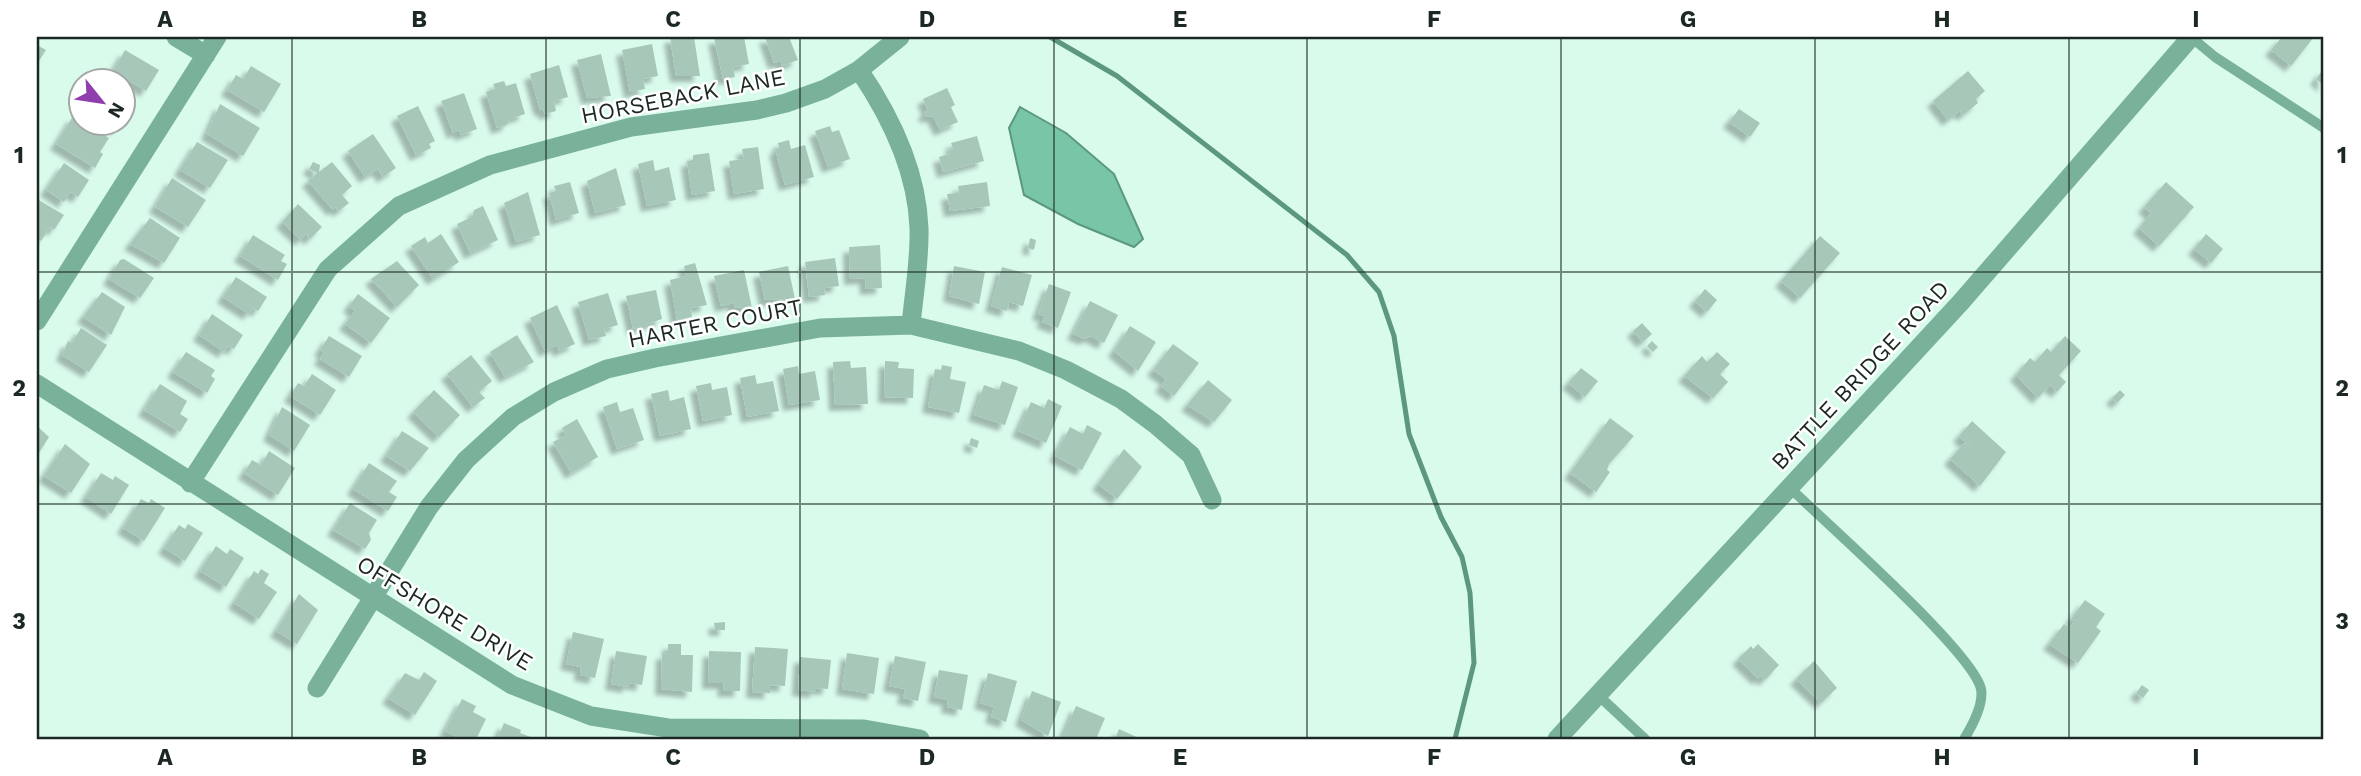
<svg xmlns="http://www.w3.org/2000/svg" width="2361" height="776" font-family="'Work Sans',sans-serif">
<style>
.water{fill:#78c6a7;stroke:#5c977f;stroke-width:2}
.lines{fill:none;stroke-linecap:round;stroke-linejoin:round}
.stream{stroke:#5c977f;stroke-width:5}
.building{fill:#a7c8b9;filter:url(#shadow)}
.service{stroke:#7ab19a;stroke-width:10}
.minor{stroke:#7ab19a;stroke-width:19}
.tertiary{stroke:#7ab19a;stroke-width:19}
.grid{fill:none;stroke:#1c2923;stroke-width:2;stroke-opacity:0.55}
.labels{text-anchor:middle;stroke-width:5;stroke-linejoin:round;paint-order:stroke}
.street-label{font-size:23px;fill:#1c2923;stroke:#fff}
.neatline{fill:none;stroke:#1c2923;stroke-width:2.5}
.grid-label{font-size:23px;text-anchor:middle;font-weight:bold;fill:#1c2923}
</style>
<defs>
<filter id="shadow"><feDropShadow dx="-6" dy="6" stdDeviation="2" flood-color="#0004"/></filter>
</defs>
<rect width="100%" height="100%" fill="#d9fbec"/>
<path class="water" d="M1020 107 1066 133 1114 174 1143 239 1134 247 1078 224 1024 195 1009 128Z"/>
<g class="lines">
<path class="stream" d="M1050 37 1117 76 1347 255 1379 292 1394 336 1409 434 1441 517 1462 557 1470 593 1474 663 1455 739"/>
</g>
<path class="building" d="M670 37H694L700 76H676Z
M744 37 749 64 733 67 735 77 723 79 714 38Z
M765 37H789L798 60 782 66 781 61 774 63Z
M2282 37H2314L2291 66 2271 50Z
M652 44 658 76 643 79 645 89 630 92 622 50Z
M37 45 46 50 37 64Z
M125 50 159 70 146 91 113 71Z
M601 54 611 96 587 98 577 60Z
M559 65 568 97 554 101 556 111 545 114 543 109 540 110 530 74Z
M251 66 281 84 264 112 227 90 236 75 243 79Z
M2324 68V86L2316 79Z
M1968 71 1985 91 1976 99 1978 103 1963 115 1960 111 1948 120 1933 101Z
M504 81 506 86 516 83 525 114 510 119 507 125 497 128 486 92 495 89 493 84Z
M947 88 955 105 951 107 958 122 940 130 933 116 926 117 924 112 928 110 923 99Z
M464 93 477 129 461 135 459 130 453 133 441 101Z
M122 94 135 102 122 121Z
M220 104 260 128 243 156 207 134Z
M418 106 435 141 429 144 431 148 416 155 397 116Z
M1739 109 1760 123 1750 137 1729 122Z
M73 116 109 138 100 152 103 154 95 168 56 144Z
M107 122H122L117 129Z
M830 126 832 132 839 130 850 159 828 167 815 131Z
M373 134 396 168 383 177 378 169 365 177 348 151Z
M977 136 984 161 943 172 939 157 950 154 948 150 953 149 951 143Z
M789 140 791 149 805 145 814 177 785 185 775 149 779 148 778 143Z
M197 142 228 160 210 188 180 170Z
M758 147 764 189 734 194 729 161 744 159 742 149Z
M709 153 715 191 692 195 687 161 693 160V155Z
M653 160 655 171 669 167 676 200 647 206 638 164Z
M313 162 320 165 319 172 332 162 352 186 342 195 349 203 339 211 336 207 333 210 308 181 317 173 309 169Z
M64 163 89 180 78 197 70 192 64 202 46 190Z
M616 168 626 205 595 213 587 181Z
M172 178 206 200 188 227 155 207Z
M570 182 579 213 556 220 549 193 556 191 554 186Z
M987 182 990 206 950 211 947 194 959 193 958 186Z
M2166 182 2194 207 2159 246 2139 228 2151 213 2144 207Z
M528 192 540 235 516 242 504 203Z
M37 199 64 215 54 230 50 227 41 241 37 238Z
M298 204 322 227 310 239 306 234 301 240 282 222Z
M483 206 498 240 470 253 457 224 472 217 474 210Z
M150 218 180 238 164 263 130 244Z
M441 234 459 262 433 279 411 246 425 237 428 243Z
M2206 234 2223 249 2211 263 2194 249Z
M253 235 285 255 281 261 287 264 278 280 240 256Z
M1820 236 1840 253 1800 298 1781 281Z
M1030 238 1036 240 1034 250 1028 248Z
M880 245 882 288 866 289 865 278 850 279 849 247Z
M835 258 839 286 824 288 825 295 809 297 805 262Z
M124 259 154 278 140 298 109 279 120 260Z
M397 261 419 285 397 307 371 279Z
M695 263 707 305 691 308 692 317 677 320 670 280 686 276 684 266Z
M788 266 795 299 765 300 759 272Z
M954 266 985 272 979 304 949 296Z
M1002 267 1032 275 1023 306 1009 302 1007 311 991 306Z
M744 270 752 308 741 310V307L735 308 734 303 721 306 714 276Z
M236 277 267 297 258 311 253 308 249 314 223 297Z
M1049 284 1071 292 1058 328 1042 322 1045 316 1038 314Z
M1705 289 1717 300 1707 312 1695 301Z
M656 290 662 319 633 329 626 296Z
M102 292 125 307 111 335 83 317Z
M608 293 618 325 604 329 606 336 589 340 578 302Z
M358 294 390 318 371 343 345 324 355 311 349 306Z
M1090 301 1118 315 1104 343 1090 336 1085 339 1073 334Z
M557 305 575 344 559 351 557 345 545 351 530 318Z
M212 314 243 335 234 349 228 346 224 352 199 335Z
M1642 323 1652 334 1643 342 1633 331Z
M1130 326 1156 342 1138 371 1114 351Z
M81 328 107 345 89 372 62 355 68 341 72 343Z
M517 335 534 362 505 377 490 352Z
M329 336 362 356 349 377 320 359 324 352 320 350Z
M2065 336 2081 351 2059 375 2066 382 2057 392 2050 385 2038 398 2016 375 2030 358 2035 362 2047 348 2051 352Z
M1652 341 1658 347 1653 352 1647 346Z
M1173 344 1199 363 1174 396 1161 386 1166 379 1153 370Z
M186 352 215 370 211 376 215 379 207 393 173 372Z
M1717 352 1730 364 1720 374 1728 382 1713 398 1684 376 1702 356 1707 362Z
M471 355 492 381 479 392 485 398 473 407 447 374Z
M850 361 851 368 866 367 868 404 835 405 833 362Z
M885 361 899 362 898 368 914 369 913 398 884 397Z
M942 365 952 367 950 379 966 382 959 413 928 407 935 369 941 370Z
M798 366 799 374 815 371 820 400 789 405 783 369Z
M1581 368 1598 381 1585 397 1568 383Z
M312 374 336 390 320 415 290 396 298 383 304 386Z
M755 375 757 384 773 381 779 411 747 417 740 378Z
M1208 380 1232 400 1214 422 1187 405Z
M1002 381 1018 387 1005 425 974 415 984 385 999 390Z
M711 383 712 390 727 387 732 415 703 421 696 386Z
M160 384 187 401 180 414 188 419 180 432 144 410Z
M434 390 460 415 439 437 413 412Z
M668 390 670 401 684 397 691 429 660 436 651 394Z
M2120 390 2125 395 2117 403 2112 398Z
M1048 399 1062 406 1046 443 1018 431 1031 402 1044 408Z
M617 402 620 412 633 408 644 440 617 449 603 407Z
M282 407 310 425 294 451 269 435Z
M1610 418 1634 436 1609 464 1607 470 1610 472 1596 492 1570 473Z
M577 419 598 457 571 473 553 442 566 435 562 428Z
M1972 421 2006 452 1980 486 1950 459 1964 443 1971 447 1959 436Z
M1087 425 1102 433 1082 470 1055 456 1070 427 1083 434Z
M37 426 49 437 37 456Z
M402 431 429 448 410 471 386 456Z
M971 438 979 441 977 448 969 445Z
M65 444 90 464 71 493 44 476Z
M1124 449 1142 467 1117 499 1098 484Z
M269 451 295 468 278 495 244 473 252 460 261 465Z
M369 463 397 481 389 492 397 497 388 511 353 489Z
M101 473 113 480 115 476 129 485 111 514 86 497Z
M141 499 149 503 151 499 165 508 144 541 123 528Z
M350 503 377 520 369 533 371 540 365 549 333 530Z
M188 524 203 533 185 561 164 548 179 525 185 529Z
M216 546 227 554 230 549 244 558 226 587 200 571Z
M261 569 269 574 264 583 277 592 259 619 234 603 254 571 258 574Z
M299 594 318 610 297 644 276 631Z
M2085 600 2105 614 2096 627 2101 631 2078 663 2049 644 2064 624 2070 628 2074 621 2071 619Z
M725 622V630H715L714 623Z
M573 632 604 639 595 678 580 675 581 667 566 664Z
M668 644H681V655H693L692 692 661 689 662 653 668 654Z
M1758 644 1779 665 1765 680 1761 676 1758 679 1738 659 1751 646 1753 649Z
M755 647 788 649 785 686 770 685V693L752 692Z
M616 651 647 656 642 685 629 683 628 687 611 684Z
M709 651 741 652 740 691H723L724 683H708Z
M847 653 879 658 874 694 842 689Z
M895 656 926 662 918 701 903 698 905 689 889 686Z
M800 657 831 660 828 689 816 688V692L798 690Z
M1814 661 1837 688 1821 703 1796 679Z
M939 670 968 675 962 710 947 707 948 700 934 697Z
M424 672 437 681 415 715 388 698 405 673 419 680Z
M988 673 1017 681 1006 722 991 717 994 707 980 703Z
M2142 685 2149 690 2143 698 2136 693Z
M1032 691 1061 702 1048 736 1021 720Z
M462 699 476 706 473 712 486 719 476 739H461L445 731Z
M1076 706 1105 718 1096 739H1062Z
M504 723 521 730 520 733 536 739H497Z
M1119 729 1141 739H1115Z"/>
<g class="lines">
<path class="service" d="M2191 37 2215 57 2324 128
M1789 487C1825 522 1973 652 1981 689 1984 705 1972 726 1964 739
M1598 695 1645 739"/>
<path class="minor" d="M176 37 206 55
M859 70C891 117 917 171 919 228 920 260 914 293 911 325
M37 321 217 37
M37 384 512 685 591 716 668 728 864 729 920 739
M190 483 328 269 399 206 490 165 631 127 757 110 786 103 825 89 859 70 900 37
M317 688 429 507 466 460 513 417 554 392 607 369 655 358 820 328 911 325 1019 351 1066 370 1121 399 1155 424 1191 455 1212 500"/>
<path class="tertiary" d="M1557 739 1961 302 2191 37"/>
</g>
<path class="grid" d="M292 37V739M546 37V739M800 37V739M1054 37V739M1307 37V739M1561 37V739M1815 37V739M2069 37V739M37 272H2324M37 504H2324"/>
<g class="labels">
<g class="street-label">
<text transform="translate(683 96) rotate(-11)" y="8">HORSEBACK LANE</text>
<text transform="translate(715 323) rotate(-11)" y="8">HARTER COURT</text>
<text transform="translate(1860 375) rotate(-47)" y="8">BATTLE BRIDGE ROAD</text>
<text transform="translate(445 613) rotate(31)" y="8">OFFSHORE DRIVE</text>
</g>
</g>
<rect width="2361" height="776" fill="none" stroke="#ffffff" stroke-width="77"/>
<g transform="translate(102 102) rotate(120)"><circle r="33" fill="#ffffff" stroke="#a4a9a7" stroke-width="2"/>
<path d="M0-5L12 26L0 18L-12 26Z" fill="#8f3ead"/>
<text y="-10" font-size="19" font-weight="bold" text-anchor="middle" fill="#1c2923">N</text>
</g>
<rect x="38" y="38" width="2284" height="700" class="neatline"/>
<g class="grid-label">
<text x="165" y="27">A</text>
<text x="419" y="27">B</text>
<text x="673" y="27">C</text>
<text x="927" y="27">D</text>
<text x="1180" y="27">E</text>
<text x="1434" y="27">F</text>
<text x="1688" y="27">G</text>
<text x="1942" y="27">H</text>
<text x="2196" y="27">I</text>
<text x="19" y="163">1</text>
<text x="2342" y="163">1</text>
<text x="19" y="396">2</text>
<text x="2342" y="396">2</text>
<text x="19" y="629">3</text>
<text x="2342" y="629">3</text>
<text x="165" y="765">A</text>
<text x="419" y="765">B</text>
<text x="673" y="765">C</text>
<text x="927" y="765">D</text>
<text x="1180" y="765">E</text>
<text x="1434" y="765">F</text>
<text x="1688" y="765">G</text>
<text x="1942" y="765">H</text>
<text x="2196" y="765">I</text>
</g>
</svg>
